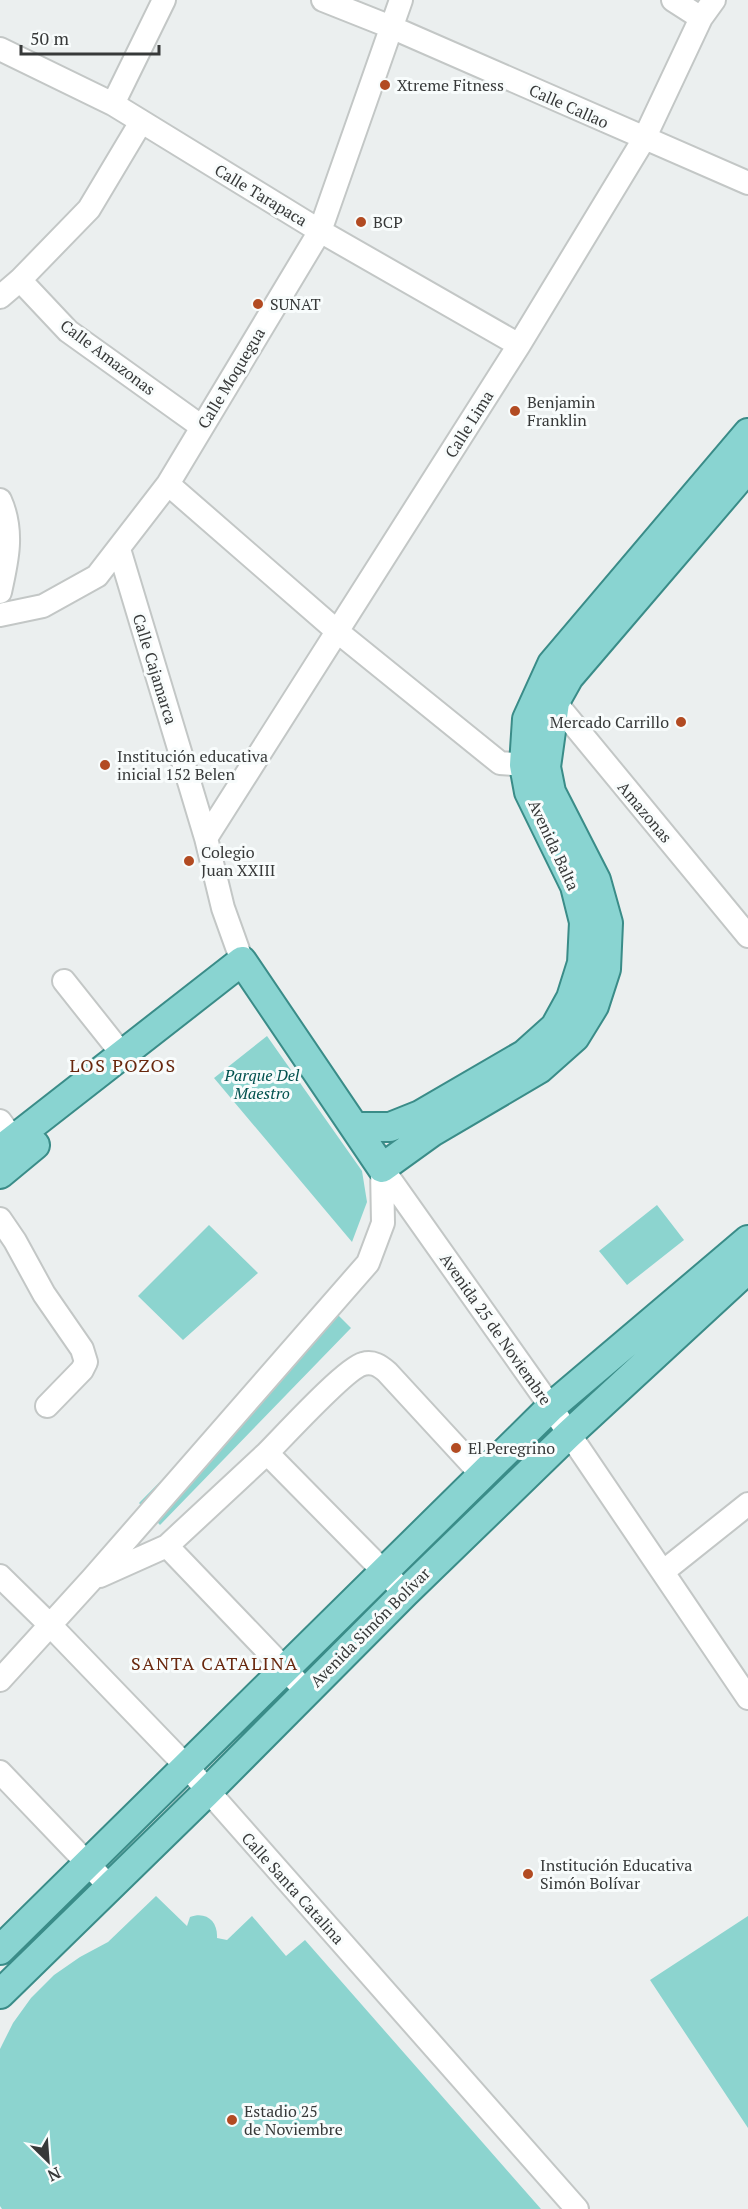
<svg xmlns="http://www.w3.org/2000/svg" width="748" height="2209" font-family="'PT Serif',serif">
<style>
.green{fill:#8cd4cf}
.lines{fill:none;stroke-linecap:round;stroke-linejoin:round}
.minor-casing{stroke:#c3c7c6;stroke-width:26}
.major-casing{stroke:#3a8c88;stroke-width:32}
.minor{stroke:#fff;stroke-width:22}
.major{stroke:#89d4d1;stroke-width:28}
.poi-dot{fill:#b24b22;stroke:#f8fcfc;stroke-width:2}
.labels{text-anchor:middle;stroke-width:6;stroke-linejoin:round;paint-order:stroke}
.poi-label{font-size:16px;fill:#373939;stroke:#f8fcfc;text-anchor:start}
.street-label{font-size:16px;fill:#373939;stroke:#f8fcfc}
.park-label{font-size:16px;font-style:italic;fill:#00514e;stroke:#f8fcfc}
.neighbourhood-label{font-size:18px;letter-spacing:1.5px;fill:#68270d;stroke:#f8fcfc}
</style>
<rect width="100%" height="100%" fill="#ebefef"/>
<path class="green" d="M267 1036 362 1171 367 1202 352 1242 214 1078Z
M657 1205 684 1240 627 1285 599 1251Z
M209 1225 258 1273 183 1340 138 1296Z
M331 1308 351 1328 160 1525 139 1503Z
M156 1896 187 1926 190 1917C207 1911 218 1922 217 1938L227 1940 252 1916 286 1956 305 1940 541 2209H2L0 2206V2049L13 2023 31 1998 54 1975 80 1957 108 1942Z
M748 1916V2128L650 1980Z"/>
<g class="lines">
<defs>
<path id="minor" d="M323 0 391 27 748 183
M673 0 701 18
M0 49 113 104 320 231 519 345
M113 104 164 0
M20 280 68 331 202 427
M0 297 20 280 89 209 141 122
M168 484 338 632 500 763 539 766
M0 500C14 531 7 561 0 592
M119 549 206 838 223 908 242 961
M0 615 43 606 97 576 168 484 320 231 401 0
M546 696 555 702 748 936
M206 838 519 345 644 139 701 18 714 0
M64 981 122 1054
M0 1121 13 1139
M382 1168 551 1407 748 1698
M0 1219 15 1241 44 1294 82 1349 86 1362 82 1370 47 1406
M267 1453 167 1546 306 1691
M664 1571 748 1504
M0 1576 51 1626 187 1767 577 2209
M100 1576 167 1546
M405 1593 267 1453C283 1437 346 1368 363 1364 373 1361 380 1366 387 1372L481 1474
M0 1680 92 1579 368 1263 383 1223 382 1168
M0 1772 110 1887"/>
<path id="major" d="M355 1127H390L420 1115 525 1054 555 1027 571 998 582 963 584 922 575 886 529 792 524 765 527 719 552 664 748 433
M0 1150 242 961 382 1168 432 1132 539 1069 575 1037 594 1006 606 969 608 923 596 880 551 792 546 767 555 702 569 677 748 468
M0 1174 35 1145
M0 1950 551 1407 748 1240
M0 1994 207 1792 405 1593 568 1435 748 1269"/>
</defs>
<use href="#minor" class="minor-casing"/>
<use href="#major" class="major-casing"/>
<use href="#minor" class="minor"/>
<use href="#major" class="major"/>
</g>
<g class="poi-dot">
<circle cx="385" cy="85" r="6"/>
<circle cx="361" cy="222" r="6"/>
<circle cx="258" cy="304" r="6"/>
<circle cx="515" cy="411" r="6"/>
<circle cx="681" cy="722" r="6"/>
<circle cx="105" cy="765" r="6"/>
<circle cx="189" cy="861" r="6"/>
<circle cx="456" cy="1448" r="6"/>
<circle cx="528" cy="1874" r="6"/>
<circle cx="232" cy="2120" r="6"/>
</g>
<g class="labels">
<g class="poi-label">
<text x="397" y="91">Xtreme Fitness</text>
<text x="373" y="228">BCP</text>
<text x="270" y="310">SUNAT</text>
<text x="527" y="408">Benjamin<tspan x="527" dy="18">Franklin</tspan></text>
<text x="669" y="728" text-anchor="end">Mercado Carrillo</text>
<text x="117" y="762">Institución educativa<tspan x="117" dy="18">inicial 152 Belen</tspan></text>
<text x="201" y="858">Colegio<tspan x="201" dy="18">Juan XXIII</tspan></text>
<text x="468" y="1454">El Peregrino</text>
<text x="540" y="1871">Institución Educativa<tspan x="540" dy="18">Simón Bolívar</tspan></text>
<text x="244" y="2117">Estadio 25<tspan x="244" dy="18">de Noviembre</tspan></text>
</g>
<g class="street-label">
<text transform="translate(569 106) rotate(24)" y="6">Calle Callao</text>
<text transform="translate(261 195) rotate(31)" y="6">Calle Tarapaca</text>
<text transform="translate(108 357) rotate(37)" y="6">Calle Amazonas</text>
<text transform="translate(231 378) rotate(-59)" y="6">Calle Moquegua</text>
<text transform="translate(469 424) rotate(-58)" y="6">Calle Lima</text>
<text transform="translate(155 669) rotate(73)" y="6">Calle Cajamarca</text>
<text transform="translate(645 812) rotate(50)" y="6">Amazonas</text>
<text transform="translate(554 845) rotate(65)" y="6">Avenida Balta</text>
<text transform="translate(496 1329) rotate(55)" y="6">Avenida 25 de Noviembre</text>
<text transform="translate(370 1627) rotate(-45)" y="6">Avenida Simón Bolívar</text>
<text transform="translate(293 1888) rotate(48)" y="6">Calle Santa Catalina</text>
</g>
<g class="park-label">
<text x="262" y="1081">Parque Del<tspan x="262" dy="18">Maestro</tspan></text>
</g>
<g class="neighbourhood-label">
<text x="123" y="1072">LOS POZOS</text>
<text x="215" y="1670">SANTA CATALINA</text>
</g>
</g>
<g transform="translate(48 2161) rotate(155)" stroke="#f8fcfc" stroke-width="4.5" paint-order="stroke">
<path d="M0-4.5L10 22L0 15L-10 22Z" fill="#373939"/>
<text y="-9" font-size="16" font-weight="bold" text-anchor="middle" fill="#373939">N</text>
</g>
<path d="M21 45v9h138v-9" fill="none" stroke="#373939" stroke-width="3"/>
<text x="30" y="45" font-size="18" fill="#373939" stroke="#f8fcfc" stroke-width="4.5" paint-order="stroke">50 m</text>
</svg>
